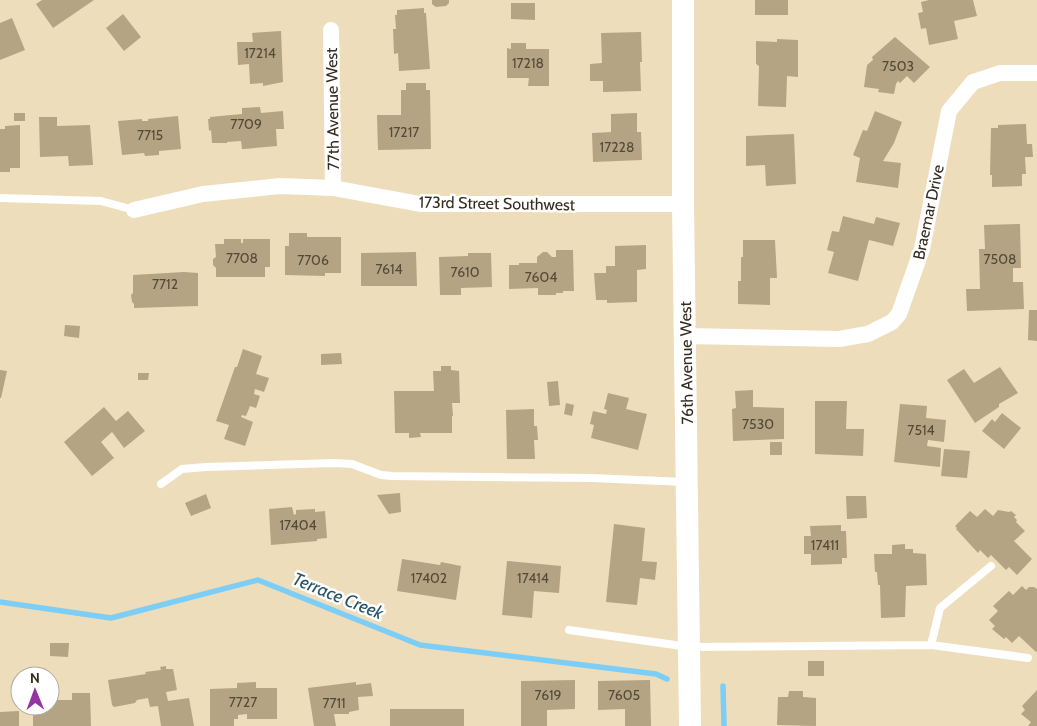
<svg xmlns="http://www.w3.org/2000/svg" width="1037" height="726" font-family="Cabin,sans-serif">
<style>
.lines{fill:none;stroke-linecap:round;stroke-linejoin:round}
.stream{stroke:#7ccef6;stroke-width:5.5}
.building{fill:#b4a483}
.lane{stroke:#fff;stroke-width:8}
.street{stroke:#fff;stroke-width:16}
.secondary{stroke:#fff;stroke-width:22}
.labels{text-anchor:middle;stroke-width:5;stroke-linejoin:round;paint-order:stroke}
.number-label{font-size:14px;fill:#534a38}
.street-label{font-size:16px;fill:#332c1f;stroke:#fff}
.water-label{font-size:18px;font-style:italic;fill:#255368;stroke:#fff}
</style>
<rect width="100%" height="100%" fill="#eeddba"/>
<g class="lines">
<path class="stream" d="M0 602 111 618 258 580 420 645 656 674 667 679
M723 686 724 726"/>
</g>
<path class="building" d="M42 0H94L53 28 36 4Z
M432 0H449V3L446 6 436 7 432 4Z
M755 0H788V15H755Z
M929 0H973L977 16 954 21 958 39 929 45 926 28 921 29 918 13 923 12 921 2Z
M511 3H535V20L511 19Z
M424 8V13H426L430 69 399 71 398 53 394 54 393 29H396L395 15H397V10Z
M123 14 141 37 124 51 106 28Z
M12 18 25 50 0 60V23Z
M281 31 283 82 263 86V83L250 84 249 64 238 65 237 42H253L252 33Z
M641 32 642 62H640L641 91 603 92V81H590V64L602 63 601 33Z
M895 37 930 67 914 83 907 76 900 83 898 81 896 84 894 94 878 92 879 89 864 87 867 65 873 60 872 57Z
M777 39 798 40V77L787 76 786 107 758 106 759 66 756 64V41L777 42Z
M511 43H526V49H549V86H528L529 78H507V48L511 49Z
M406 83H426V90H430L431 149 378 150 377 115H401V90H406Z
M260 107 261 113 283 111 284 129H276L277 146 244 149H242L241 141 227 142V143H212L211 130 209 131 208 119H210V117L242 114V108Z
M875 111 902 122 894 143 883 161 901 163 898 188 856 182 860 158 853 155 863 130 867 131Z
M14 113H25V121H14Z
M637 113V132H641L642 160 593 162 592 133 611 132V114Z
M178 116 181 149 159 151V155L145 156 144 153 122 155 118 121 142 119V121H148V119Z
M39 117H57V126L90 125 93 165 69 166 68 156 40 157Z
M1026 124 1027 144H1032L1033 157H1025L1026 174H1022V186L992 187V175H990L991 128H998V125Z
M20 125V168H10V172H0V129H5V126Z
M794 134 796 184 766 186 765 165 746 166V136Z
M843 216 874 224 876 217 900 223 893 246 869 240 858 281 828 273 834 252 827 250 832 231 839 232Z
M1020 224 1021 268H1013V282H1023L1024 309 967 311 966 289H980L979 249H985L984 225Z
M289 233H307V237H341V273H325V276L285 275V246H289Z
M224 239H241V243H243V239H270V267H265V277H216V268L213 265V259L216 257 215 244H224Z
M743 240H775L777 278H770V305L738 304V281H741V257H743Z
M646 245V269L637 270V302L607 303V300H596L594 273H606V266H615V246Z
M556 250H573L574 291H563V293H556V295H538V288L509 289V265H519V263H537V257L543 252H547L552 257H556Z
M416 252 417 286H361V253Z
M468 253H491L492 287 461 288V295H440L439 257 468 256Z
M184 272 198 273V306L134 308V304L132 302 131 295 133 293V275Z
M1029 310H1037V341L1028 340Z
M65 325 80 326 79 338 64 336Z
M243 349 262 356 256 374 269 378 264 392 255 389 254 394 260 396 256 408 250 406 246 416 242 415 241 417 253 422 245 446 224 439 229 425 216 421 235 367H237Z
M341 353 342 364 321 365V354Z
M441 366H451V370L459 371 460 403H452L453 416H452V433H420L421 437 409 438V433H395L394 391H434L433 371H441Z
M1000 367 1018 393 999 404V407L975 423 947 380 964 369 974 383Z
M0 370 7 371 1 398H0Z
M138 373H149L148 380H138Z
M558 381 560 405 549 406 547 382Z
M753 390V407L784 408V439L733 441 732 409 736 408 735 391Z
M608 393 629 398 626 409 647 414 638 450 591 438 594 425 590 424 593 411 606 414 607 410 604 409Z
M815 401H847L846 429H864L863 456 815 454Z
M566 403 574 405 572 416 564 414Z
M900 404 927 406 926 418 946 420 944 442 928 440 927 446 941 448 940 467 894 462Z
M104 407 116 421 128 411 145 431 124 448 112 432 101 442 114 458 92 476 64 442Z
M534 409V426H537L538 440H534L535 459H507L506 410Z
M1002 413 1021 428 1004 449 982 431 992 419 995 422Z
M770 442H782V455H770Z
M944 449 970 451 967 478 941 476Z
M400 493 401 512 389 514 377 495Z
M206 494 211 508 191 516 185 503Z
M846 496H866L867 518 847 519Z
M292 507 294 515 296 514V510L315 509V512L325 511 327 538 317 539V541L271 545 269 509Z
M985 509 993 516 998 510 1009 512 1011 511 1016 515 1014 517 1017 520 1016 522 1025 531 1014 541 1032 559 1017 575 1009 567 1006 570 991 555 988 558 980 550 978 553 956 529 957 528 955 526 970 511 977 517Z
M614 524 645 528 642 561 657 562 655 580 640 578 637 605 606 602Z
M841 525V531H846L847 558H842V564L811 565V554H804V536H811L810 526Z
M905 544V549H913V553L926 554 927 585 906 586 905 617 881 618 880 585H878L877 572H875L874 554H892V545Z
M402 559 440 565 441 562 461 566 456 600 397 591Z
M507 561 561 566 559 593 534 591 532 618 502 615Z
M1022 586 1026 590 1029 587H1034L1037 589V651L1036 652 1019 636 1012 643 1006 637 1004 639 992 629 995 626 989 620 998 611 993 606 1009 591 1013 595Z
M50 643H69L68 657 50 656Z
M808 661H824V676H808Z
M166 666V669H173L177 690 166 692 168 701 189 698 194 726H161L158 706 150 707 148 698 137 700 135 703 114 707 112 705 108 680 146 674 145 672 161 670 160 667Z
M575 680V709L547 710V726H521V681Z
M650 680 651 726H625V709L598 710V681Z
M256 682V688H277V719H247V714L238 715V719H234V726H210V689L237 688V683Z
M356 682V685L371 683 373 696 358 697 359 710 349 712V714H334L336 726H314L308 688Z
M1037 690V726H1028L1031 722 1021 714 1025 710 1022 706Z
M789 691H803V697L816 698V726L777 725 778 697H788Z
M72 693H90L91 726H33V706H50V700H72Z
M390 709H464V726H390Z
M19 711V726H0V712Z"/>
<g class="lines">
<path class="lane" d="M0 198 101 201 134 210
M161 484 182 469 206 467 334 463 352 464 381 475 392 476 592 478 685 482
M569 630 689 647 931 645 1028 658
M931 645 940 608 991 566"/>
<path class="street" d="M331 30 333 188
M134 210 203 194 280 186 333 188 420 204H683
M685 336 839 339 868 334 892 322 899 314 922 249 949 111 973 82 1000 73H1037"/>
<path class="secondary" d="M683 0V204L690 726"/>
</g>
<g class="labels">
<g class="number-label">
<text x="260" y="58">17214</text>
<text x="528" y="68">17218</text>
<text x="898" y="71">7503</text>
<text x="246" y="129">7709</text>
<text x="404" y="137">17217</text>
<text x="150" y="140">7715</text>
<text x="617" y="152">17228</text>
<text x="242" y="263">7708</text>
<text x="1000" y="264">7508</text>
<text x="313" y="265">7706</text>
<text x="389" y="274">7614</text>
<text x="465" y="277">7610</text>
<text x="541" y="282">7604</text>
<text x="165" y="289">7712</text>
<text x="758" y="429">7530</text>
<text x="921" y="435">7514</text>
<text x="298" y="530">17404</text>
<text x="825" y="550">17411</text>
<text x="429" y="583">17402</text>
<text x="533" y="583">17414</text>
<text x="548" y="700">7619</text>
<text x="624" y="700">7605</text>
<text x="243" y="707">7727</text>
<text x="334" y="708">7711</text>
</g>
<g class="street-label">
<text transform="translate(332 109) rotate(-91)" y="6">77th Avenue West</text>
<text transform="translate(497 203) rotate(1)" y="6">173rd Street Southwest</text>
<text transform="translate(928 212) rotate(-78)" y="6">Braemar Drive</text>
<text transform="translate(686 363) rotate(-91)" y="6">76th Avenue West</text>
</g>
<g class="water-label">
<text transform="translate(338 596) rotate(22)" y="6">Terrace Creek</text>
</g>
</g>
<g transform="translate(35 691) rotate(359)"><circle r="24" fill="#ffffff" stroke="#adaba5"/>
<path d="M0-4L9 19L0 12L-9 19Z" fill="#92359f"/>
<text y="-8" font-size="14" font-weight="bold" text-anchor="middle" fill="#332c1f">N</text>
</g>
</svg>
